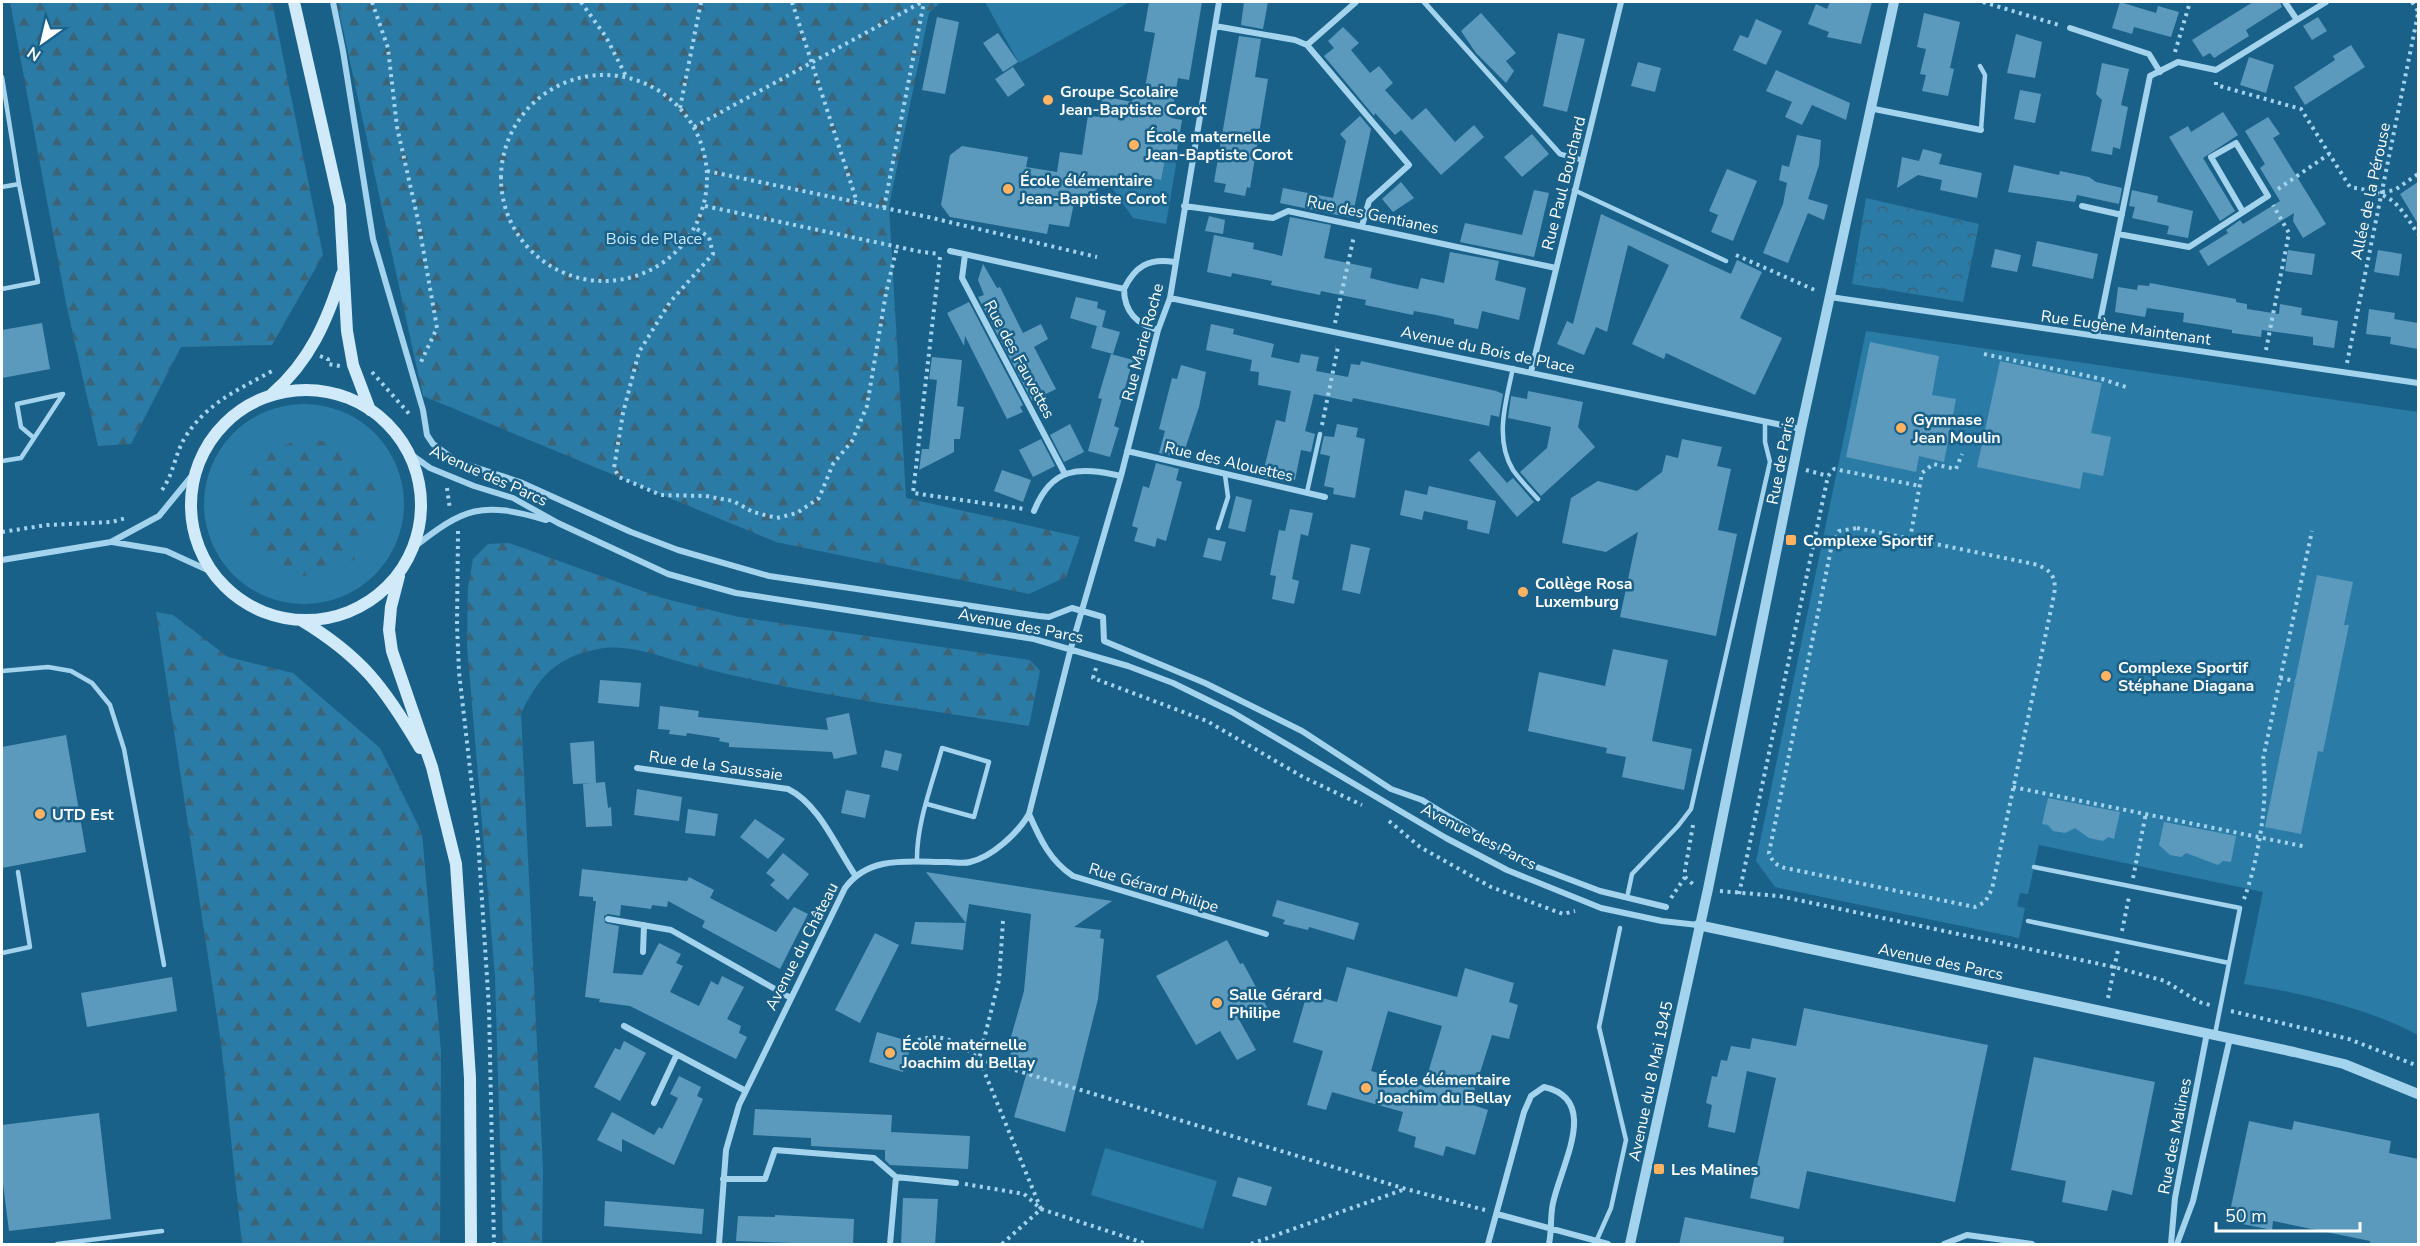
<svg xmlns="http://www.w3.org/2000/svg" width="2420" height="1246" font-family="'Nunito Sans',sans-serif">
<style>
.grass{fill:#2a7ba6}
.forest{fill:url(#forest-firs)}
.park{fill:url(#park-crowns)}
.building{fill:#5c9abd;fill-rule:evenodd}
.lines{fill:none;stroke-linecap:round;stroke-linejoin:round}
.path{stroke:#a4d3ed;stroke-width:4;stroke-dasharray:3 4.5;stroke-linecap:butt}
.service{stroke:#a4d3ed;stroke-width:4.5}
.pedestrian{stroke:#a4d3ed;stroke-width:5}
.minor{stroke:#a4d3ed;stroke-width:6}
.tertiary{stroke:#a4d3ed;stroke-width:10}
.secondary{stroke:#d0eaf9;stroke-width:12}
.poi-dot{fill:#ffb260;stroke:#1a618a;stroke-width:2}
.labels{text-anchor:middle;stroke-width:5;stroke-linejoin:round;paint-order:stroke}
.poi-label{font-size:16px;font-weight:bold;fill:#fff;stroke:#1a618a;text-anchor:start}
.street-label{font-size:16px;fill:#fff;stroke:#1a618a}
.park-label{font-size:16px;fill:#c9e9fa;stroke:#1a618a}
</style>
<defs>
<pattern id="forest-firs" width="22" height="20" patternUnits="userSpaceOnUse" patternTransform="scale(1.5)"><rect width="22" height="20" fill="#2a7ba6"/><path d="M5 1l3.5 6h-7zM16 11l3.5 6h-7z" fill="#3b6479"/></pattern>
<pattern id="park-crowns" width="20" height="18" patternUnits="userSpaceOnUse" patternTransform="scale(1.5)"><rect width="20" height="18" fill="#2a7ba6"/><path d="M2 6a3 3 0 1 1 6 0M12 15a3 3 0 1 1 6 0" fill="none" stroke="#3b6479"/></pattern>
</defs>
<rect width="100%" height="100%" fill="#1a618a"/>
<path class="grass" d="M985 2H1130L1019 63Z
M1165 160 1175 162 1176 165 1166 224 1133 218 1108 182 1139 187 1141 177 1161 180Z
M1866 331 2418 412V1035C2371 1009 2298 992 2244 984L2263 892 2039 845 2028 894 2020 893 2017 906 2025 908 2019 938 1775 887 1756 861Z
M204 504a100 100 0 1 1 200 0a100 100 0 1 1-200 0Z
M1105 1148 1217 1181 1203 1229 1091 1195Z"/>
<path class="forest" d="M10 2H272L323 255 272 345 181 347 131 444 98 446 66 303Z
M337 2H941L929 13 889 206 906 498 1080 537 1066 577 1029 594 776 542 423 396Z
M242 508a68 68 0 1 1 136 0a68 68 0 1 1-136 0Z
M509 543 662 598 739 617 1030 660 1040 671 1029 726C940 712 851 700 763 682 739 677 715 671 691 665 661 657 629 643 598 649 556 657 539 677 521 713L543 1169 542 1244H503L495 976 467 645 468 588 473 559 488 544Z
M156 612 173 615 228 657 293 673 380 748 422 833 441 1051 440 1244H242L221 1043Z"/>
<path class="park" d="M1866 198 1979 224 1963 302 1852 284Z"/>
<path class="building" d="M1149 2H1202L1189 80 1178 78 1171 118 1182 120 1175 162 1165 160 1161 180 1141 177 1139 187 1098 180 1095 201 1075 198 1069 227 1049 224 1047 234 950 217 941 205 950 155 962 146 1028 157 1026 167 1057 172 1060 152 1082 155 1088 115 1098 117 1102 96 1132 102 1134 91 1144 93 1155 33 1144 31Z
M1244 2H1268L1263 29 1241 25Z
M1830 2H1872L1861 44 1827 37 1829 32 1808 24 1816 4 1827 9Z
M2120 2 2156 13 2158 6 2179 12 2171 37 2134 27 2132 34 2112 28Z
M2253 2H2280L2282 7 2246 30 2249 36 2214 58 2210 53 2203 57 2192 40Z
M1481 13 1516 53 1506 61 1514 71 1506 83 1476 53 1461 31Z
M1924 13 1960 22 1950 68 1954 69 1948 96 1922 91 1926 75 1920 74 1926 49 1917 47Z
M937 17 959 22 945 94 922 90Z
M2318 17 2327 31 2312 40 2303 26Z
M1756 19 1782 31 1766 65 1733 50 1740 35 1748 38Z
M1343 27 1359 43 1351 50 1370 73 1379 66 1393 83 1385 90 1412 120 1426 108 1455 142 1474 125 1484 137 1441 175 1401 130 1395 135 1375 113 1374 116 1324 56 1334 48 1328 41Z
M998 33 1018 62 1003 72 983 43Z
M1558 33 1585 39 1567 112 1543 106Z
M2016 34 2042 42 2035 78 2007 73Z
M1239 36 1261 39 1255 77 1268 79 1250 188 1247 187 1245 196 1224 192 1226 184 1214 182Z
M2351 45 2365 67 2305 105 2294 87 2335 60 2333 56Z
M2249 57 2274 65 2266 93 2240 85Z
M1638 62 1661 68 1655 92 1631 86Z
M2102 63 2129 69 2121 105 2128 107 2120 149 2113 147 2112 155 2091 151 2102 100 2096 94Z
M1013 67 1025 85 1008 97 995 79Z
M1776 70 1850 103 1846 120 1812 105 1802 125 1785 117 1792 102 1766 91Z
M2020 90 2041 94 2035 123 2014 119Z
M2223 112 2238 135 2203 158 2235 211 2220 221 2169 137 2188 126 2191 132Z
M1360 116 1371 129 1352 218 1280 203 1283 188 1333 198 1346 141 1340 134Z
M2268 117 2280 134 2273 138 2326 224 2303 238 2293 221 2294 213 2208 266 2199 251 2228 233 2226 230 2240 220 2243 224 2280 201 2260 168 2265 164 2245 131Z
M1532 134 1549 154 1522 177 1504 157Z
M1797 135 1821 140 1819 165 1808 199 1828 205 1824 220 1808 213 1788 263 1763 253 1783 204 1787 183 1779 180 1782 165 1789 167Z
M1923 149 1942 154 1939 164 1982 173 1977 198 1940 190 1942 180 1918 175 1897 188 1902 157 1919 161Z
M2014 165 2059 175 2060 171 2089 177 2096 182 2122 188 2119 204 2077 195 2075 202 2008 192Z
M1727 169 1757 181 1733 241 1711 232 1718 215 1709 211Z
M1401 182 1414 198 1393 212 1382 199Z
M2418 182V224L2400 194Z
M1534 190 1549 193 1534 257 1460 242 1465 223 1522 235Z
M2132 190 2158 196 2157 202 2193 211 2188 238 2167 234 2169 226 2132 218 2135 207 2129 206Z
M1601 214 1731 274 1737 260 1762 272 1740 318 1782 338 1755 395 1666 353 1664 359 1632 344 1669 265 1628 245 1607 332 1596 327 1584 355 1557 344 1567 321 1573 324Z
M1209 216 1225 220 1223 234 1205 231Z
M1290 217 1331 225 1324 258 1372 268 1370 278 1394 284 1418 289 1421 278 1444 283 1450 252 1499 261 1495 280 1526 288 1519 320 1482 311 1478 329 1454 324V319L1436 315 1414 311 1413 315 1365 305 1366 300 1350 297 1321 291 1320 295 1271 285 1272 281 1232 273 1231 277 1207 272 1214 235 1254 243 1253 249 1282 256Z
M2037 241 2098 254 2093 279 2032 266Z
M1995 249 2021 255 2017 272 1991 267Z
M2288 250 2315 254 2312 275 2285 271Z
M2378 250 2402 254 2399 276 2374 272Z
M983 264 997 288 1000 287 1023 333 1041 324 1048 339 1034 347 1056 389 1032 401 978 297 984 295 978 280Z
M2150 283 2236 299V302L2247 304V309L2279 314 2280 304 2302 308 2301 315 2338 321 2334 348 2313 345V337L2262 330 2261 337 2232 333V330L2183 322 2184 313 2147 308 2145 317 2115 312 2118 287 2137 290 2138 285 2149 286Z
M1076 297 1098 302 1097 308 1106 311 1102 327 1120 332 1113 354 1091 348 1097 326 1100 327 1070 318Z
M969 302 1023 405 1020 407 1023 412 1007 419 965 336 964 346 947 313Z
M2369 309 2395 313 2394 319 2418 323V349L2390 344 2391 337 2366 334Z
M42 323 50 369 2 378V330Z
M1211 324 1234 329 1233 334 1274 344 1271 357 1299 363 1301 354 1319 357 1316 371 1348 377 1351 364 1360 365 1361 361 1496 391 1503 394 1499 417 1491 415 1489 426 1353 398 1352 402 1314 394 1305 431 1315 434 1311 452 1301 450 1295 480 1285 478 1284 482 1262 477 1276 420 1285 422 1291 391 1258 385 1259 372 1250 371 1252 360 1206 350Z
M1870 342 1939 356 1932 395 1956 399 1944 462 1919 456 1916 472 1846 457Z
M1111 354 1133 360 1114 426 1119 428 1110 457 1088 451 1102 399 1098 398Z
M932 357 962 360 957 406 964 407 960 439H954V452L919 470 922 449H929L937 380 929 379Z
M2000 361 2102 383 2091 433 2111 437 2103 476 2083 472 2080 489 1977 467Z
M1181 365 1206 372 1199 407 1182 458 1159 453 1165 431 1159 429 1172 378 1177 379Z
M1528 391 1583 402 1578 427 1595 447 1541 496 1520 472 1547 448 1551 427 1508 418 1511 396 1527 399Z
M1070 424 1084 452 1064 462 1050 435Z
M1337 424 1358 428 1356 437 1365 439 1355 498 1333 494 1334 488 1324 486 1330 456 1320 454 1324 436 1334 437Z
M1041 439 1055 466 1033 477 1019 450Z
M1682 439 1722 447 1717 466 1731 469 1718 530 1737 534 1716 636 1620 617 1638 532 1606 552 1562 543 1571 498 1598 481 1637 491 1662 472 1666 455 1678 458Z
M1479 451 1507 483 1513 478 1534 502 1517 517 1469 460Z
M1156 463 1179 469 1176 480 1182 482 1166 541 1157 538 1155 547 1134 541 1138 528 1132 526 1143 486 1149 488Z
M1002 470 1031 480 1023 502 994 491Z
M1429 486 1496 501 1489 534 1467 529 1468 521 1424 511 1422 520 1400 515 1405 490 1427 495Z
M1236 496 1252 500 1245 532 1228 528Z
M1290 509 1313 513 1308 536 1301 534 1292 579 1299 581 1294 604 1272 599 1276 576 1270 575 1279 530 1285 531Z
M1208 538 1226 542 1221 561 1203 557Z
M1351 544 1370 548 1360 594 1342 590Z
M2317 575 2353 582 2344 625H2349L2323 752 2318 751 2301 834 2265 827Z
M1613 649 1668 660 1652 741 1692 749 1684 790 1622 777 1626 757 1606 753 1607 748 1528 731 1539 672 1605 686Z
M600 680 641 683 639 707 598 703Z
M660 706 699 711 698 717 828 730 826 718 849 713 857 754 834 759 832 752 729 747V743L719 741 720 738 687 733 686 736 669 734 670 730 658 729Z
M66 735 86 852 2 868V747Z
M594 741 596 783 573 784 570 743Z
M885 750 902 754 898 771 881 767Z
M605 782 608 808 611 807 612 826 586 827 583 784Z
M637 789 682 797 679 821 634 815Z
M846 790 870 795 865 818 841 813Z
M2048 798 2120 812 2114 839 2108 837 2103 841 2089 838 2075 828 2065 833 2053 831 2048 825 2042 824Z
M688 809 718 814 715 836 685 833Z
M755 819 785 839 768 859 740 837Z
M2164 822 2236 836 2231 862 2223 861 2218 865 2186 853 2181 857 2170 855 2159 845Z
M783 853 809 874 788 900 770 885 775 880 766 873Z
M582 869 687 881 689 877 714 890 710 898 776 932 794 907 808 914 780 969 702 927 705 921 668 901 667 907 652 905 651 909 621 905 620 916 608 914 604 916 605 923 619 926 613 973 642 975 659 943 681 954 676 963 683 966 670 992 699 1006 711 981 718 985 722 976 744 987 727 1019 741 1026 739 1033 747 1037 736 1059 630 1006 599 1002 600 999 585 997 596 901H593V897L579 896Z
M926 872 1112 901 1074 927 1101 930 1100 938 1104 939 1098 999 1065 1132 1014 1117 1029 1065 1009 1060 1011 1052 1007 1051 1024 991 1031 914 969 904 966 923Z
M1277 900 1359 923 1354 940 1309 927 1308 930 1283 924 1285 920 1272 916Z
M915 922 966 923 963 950 911 944Z
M875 933 899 945 860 1023 835 1010Z
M1227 940 1240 964 1243 963 1268 1009 1255 1016 1232 1007 1256 1050 1237 1060 1220 1031 1196 1045 1156 976Z
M1347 967 1457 997 1465 968 1514 983 1509 1002 1518 1005 1509 1039 1492 1035 1470 1104 1488 1110 1475 1155 1446 1146 1443 1156 1414 1147 1416 1137 1398 1131 1403 1112 1332 1092 1326 1110 1307 1105 1323 1051 1293 1042 1307 994 1337 1002ZM1388 1011 1442 1026 1424 1086 1371 1071Z
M172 977 177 1011 87 1027 81 993Z
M1804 1008 1988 1045 1955 1202 1807 1171 1799 1209 1750 1198 1776 1078 1747 1071 1735 1133 1708 1127 1712 1105 1706 1103 1712 1076 1717 1077 1721 1060 1727 1061 1731 1046 1750 1049 1752 1038 1796 1046Z
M877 1032 912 1042 903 1072 869 1062Z
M624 1041 646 1053 620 1101 594 1087 615 1048 620 1050Z
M2034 1057 2155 1082 2132 1195 2112 1190 2107 1211 2062 1202 2066 1181 2011 1170Z
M679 1076 701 1087 697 1096 703 1099 674 1165 622 1139V1152L597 1140 612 1112 654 1135 659 1127 662 1129 678 1098 670 1094Z
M755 1109 892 1115 891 1132 970 1136 968 1169 890 1165 885 1160V1150L811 1146V1138L753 1135Z
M99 1113 111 1219 9 1231 2 1176V1125Z
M2249 1121 2292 1130 2294 1121 2391 1141 2389 1153 2418 1159V1245H2370V1241L2273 1221 2272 1230 2228 1221Z
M1238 1177 1272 1187 1266 1206 1232 1196Z
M903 1198 938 1199 935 1245H901Z
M605 1201 704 1209 702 1234 604 1226Z
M775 1215 854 1219 853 1245 736 1241 738 1216 775 1217Z
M1685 1217 1784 1237 1783 1245H1679Z"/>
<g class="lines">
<path class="path" d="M372 2 388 48 397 127 418 220 437 328 421 362
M581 2 606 37 626 76
M792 2 857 202
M1983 2 2059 25
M2412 2 2418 11
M2175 52 2190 2
M501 178a103 103 0 1 1 206 0a103 103 0 1 1-206 0Z
M2216 82V85L2301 109 2350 187C2392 194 2395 199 2418 234
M680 108 701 2
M694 127 922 2
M707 171 928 217 1097 257
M2278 189 2329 154
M2382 192 2395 190 2418 174
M705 206 922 252 940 254
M884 208 924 2
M697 229 709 237 713 254 670 302 639 352 623 413 614 468 619 477 661 495 706 496 733 501 753 512 777 518 797 513 819 498 833 464 852 441 867 406 886 293 897 247
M1736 255 1817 291
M940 257 913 493 1024 509
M1335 323 1354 236
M2266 350 2289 233 2273 205
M1984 354 2102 379 2126 387
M320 356 328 359V364L340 366
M2347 363 2418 14
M372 372 411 416
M1322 425 1338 347H1335
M1806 470 1828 476
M447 488 450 510
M162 490C173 475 175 455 184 439 206 403 238 390 272 371
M1857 528 2034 564C2051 569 2057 577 2054 595L1992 889 1985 902 1975 907 1790 869C1779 867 1773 864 1769 853L1831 549 1839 531Z
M458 531 457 625 459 672 478 839 489 1008 494 1244
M2 532 47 525 112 522 126 518
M1910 539 1922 473 1933 464 1956 469 1962 454
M1096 668 1093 678 1207 721 1303 777 1362 805
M2280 678 2295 681
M2013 787 2307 847
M1389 821 1420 847 1491 887 1563 914 1575 911
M1693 825 1685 870V877L1695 886
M2133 878 2146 813
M1720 891 1779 896 2114 967 2165 981 2199 1002 2210 1005
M1739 894 1828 476 1834 469 1920 486
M1671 898 1685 877
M2244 899C2258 861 2269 799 2263 759L2312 531
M2122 931 2129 897
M2108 998 2118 950
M2231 1011 2349 1039 2418 1066
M918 1040C944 1032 959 1043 979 1059L1406 1189 1485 1210
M965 1184 1024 1194 1041 1209 1147 1244
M1002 1244 1041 1209 979 1059 999 980 1003 921
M1251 1244 1405 1189"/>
<path class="service" d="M1980 66 1985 75 1981 130
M2 77 19 184 38 282 2 289
M2 187 19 184
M1574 190 1726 261
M1513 368C1506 401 1494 439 1513 470 1520 480 1530 490 1538 499
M2 461 21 458 63 394 17 404 21 427 34 438
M1307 492 1320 434
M1218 528 1228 497 1225 475
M2 671 48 667 71 671 92 683 110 705 124 749 164 965
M917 862C916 824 932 785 942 748L989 762 974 817 927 804
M2034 867 2240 908 2215 1034
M1628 893 1632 874 1678 826 1691 809 1770 462 1765 442V422
M2028 921 2229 963
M2 953 30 947 18 872
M57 1244 162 1231
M1595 1244 1611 1208 1626 1140 1599 1027 1620 928"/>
<path class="pedestrian" d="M1424 2 1560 154 1582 160"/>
<path class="minor" d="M333 2 343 51 373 239 423 410 427 435 433 444 456 461 520 482 631 532 678 550 769 576 1039 616 1049 617 1072 608 1103 617 1104 641 1205 683 1302 731 1391 789 1422 800 1521 861 1600 891 1666 907
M1356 2 1307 45 1409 165 1369 201 1362 226
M2285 2 2297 20
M1215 26 1295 40 1307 45
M2070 28 2149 54 2160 72
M1869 108 1981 130
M1184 206 1273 218 1288 211 1556 268
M2082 206 2122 215
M2118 234 2189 247 2268 196 2236 143 2211 157 2243 212
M950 251 1124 289
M965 255 962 278 1065 474
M1830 297 2418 383
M1170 298 1801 429
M1158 330C1137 325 1124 311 1124 289 1135 266 1149 258 1174 262
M2097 336 2150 76 2178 62 2216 70 2326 2
M1531 372 1621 2
M1127 451 1325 497
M409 453 430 468 474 486 513 498 558 523 668 574 736 593 1034 639 1128 666 1173 683 1232 712 1446 838 1507 870 1601 908 1662 921 1698 925
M1034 511C1052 466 1079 467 1121 476
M112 542 166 551 212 572
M413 548C465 507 481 501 546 520
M2 560 111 542 159 516 195 472
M637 768 788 789C819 804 836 847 855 875
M1029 814C1040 839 1050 861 1073 876L1266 934
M608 919 671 930 789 997
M643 952 644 925
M624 1026 744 1090
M654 1103 677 1054
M723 1179H765L775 1150 874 1158 896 1177 956 1183
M1497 1214 1608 1244
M719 1244 726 1150 739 1105 845 888C869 855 909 862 947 862 954 862 963 864 970 862 992 857 1018 833 1029 814L1071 648 1121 476 1158 330 1170 298 1219 2
M890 1244 896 1177
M1488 1244 1524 1112 1531 1096 1544 1087C1601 1099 1561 1165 1553 1203 1550 1216 1552 1230 1549 1244
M1944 1244 1967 1235 2032 1244
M2171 1244 2175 1198 2207 1033
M2177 1244 2193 1201 2230 1038"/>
<path class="tertiary" d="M1698 925 2294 1052 2344 1064 2418 1094
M1630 1244 1708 889 1801 429 1894 2"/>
<path class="secondary" d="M294 2 340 206 347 331 353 365 370 410
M191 505a115 115 0 1 1 230 0a115 115 0 1 1-230 0Z
M272 394C310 361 327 321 342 274
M399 576 391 607 389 630 392 651 432 767 456 864 470 1078 471 1244
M301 620C362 657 384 687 420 748"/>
</g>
<g class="poi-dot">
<circle cx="1048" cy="100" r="6"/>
<circle cx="1134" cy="145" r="6"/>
<circle cx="1008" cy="189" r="6"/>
<circle cx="1901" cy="428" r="6"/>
<rect x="1785" y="534" width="12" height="12" rx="3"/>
<circle cx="1523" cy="592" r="6"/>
<circle cx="2106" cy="676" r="6"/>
<circle cx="40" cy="814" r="6"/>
<circle cx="1217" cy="1003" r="6"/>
<circle cx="890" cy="1053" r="6"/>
<circle cx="1366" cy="1088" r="6"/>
<rect x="1653" y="1163" width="12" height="12" rx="3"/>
</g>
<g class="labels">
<g class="poi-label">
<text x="1060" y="97">Groupe Scolaire<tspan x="1060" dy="18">Jean-Baptiste Corot</tspan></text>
<text x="1146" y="142">École maternelle<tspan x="1146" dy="18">Jean-Baptiste Corot</tspan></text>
<text x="1020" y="186">École élémentaire<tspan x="1020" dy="18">Jean-Baptiste Corot</tspan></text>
<text x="1913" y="425">Gymnase<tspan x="1913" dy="18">Jean Moulin</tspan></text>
<text x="1803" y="546">Complexe Sportif</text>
<text x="1535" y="589">Collège Rosa<tspan x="1535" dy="18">Luxemburg</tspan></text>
<text x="2118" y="673">Complexe Sportif<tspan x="2118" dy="18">Stéphane Diagana</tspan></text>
<text x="52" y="820">UTD Est</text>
<text x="1229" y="1000">Salle Gérard<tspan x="1229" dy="18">Philipe</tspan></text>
<text x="902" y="1050">École maternelle<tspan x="902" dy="18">Joachim du Bellay</tspan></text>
<text x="1378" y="1085">École élémentaire<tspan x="1378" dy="18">Joachim du Bellay</tspan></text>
<text x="1671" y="1175">Les Malines</text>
</g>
<g class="street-label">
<text transform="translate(1563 183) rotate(-76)" y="6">Rue Paul Bouchard</text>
<text transform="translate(2370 191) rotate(-78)" y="6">Allée de la Pérouse</text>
<text transform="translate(1373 214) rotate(12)" y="6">Rue des Gentianes</text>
<text transform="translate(2126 327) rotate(8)" y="6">Rue Eugène Maintenant</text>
<text transform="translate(1142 342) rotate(-75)" y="6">Rue Marie Roche</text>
<text transform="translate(1488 349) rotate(12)" y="6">Avenue du Bois de Place</text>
<text transform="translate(1020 359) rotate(62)" y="6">Rue des Fauvettes</text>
<text transform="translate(1780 460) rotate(-79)" y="6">Rue de Paris</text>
<text transform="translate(1229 461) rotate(13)" y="6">Rue des Alouettes</text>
<text transform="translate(489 475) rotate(24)" y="6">Avenue des Parcs</text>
<text transform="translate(1021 625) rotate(11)" y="6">Avenue des Parcs</text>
<text transform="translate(716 765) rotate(8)" y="6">Rue de la Saussaie</text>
<text transform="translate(1479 836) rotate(27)" y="6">Avenue des Parcs</text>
<text transform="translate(1154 887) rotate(17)" y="6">Rue Gérard Philipe</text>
<text transform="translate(801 946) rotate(-63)" y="6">Avenue du Château</text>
<text transform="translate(1941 961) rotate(12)" y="6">Avenue des Parcs</text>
<text transform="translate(1650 1081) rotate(-78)" y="6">Avenue du 8 Mai 1945</text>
<text transform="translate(2174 1136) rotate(-79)" y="6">Rue des Malines</text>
</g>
<g class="park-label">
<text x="654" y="244">Bois de Place</text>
</g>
</g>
<rect width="2420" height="1246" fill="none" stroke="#ffffff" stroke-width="6"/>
<g transform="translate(42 42) rotate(214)" stroke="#1a618a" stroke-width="4.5" paint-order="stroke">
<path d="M0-4.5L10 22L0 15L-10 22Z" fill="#ffffff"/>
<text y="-9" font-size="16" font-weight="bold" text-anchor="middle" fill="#ffffff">N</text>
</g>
<path d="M2216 1222v9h144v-9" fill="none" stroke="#ffffff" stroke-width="3"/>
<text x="2225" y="1222" font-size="18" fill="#ffffff" stroke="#1a618a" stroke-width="4.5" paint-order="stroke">50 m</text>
</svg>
